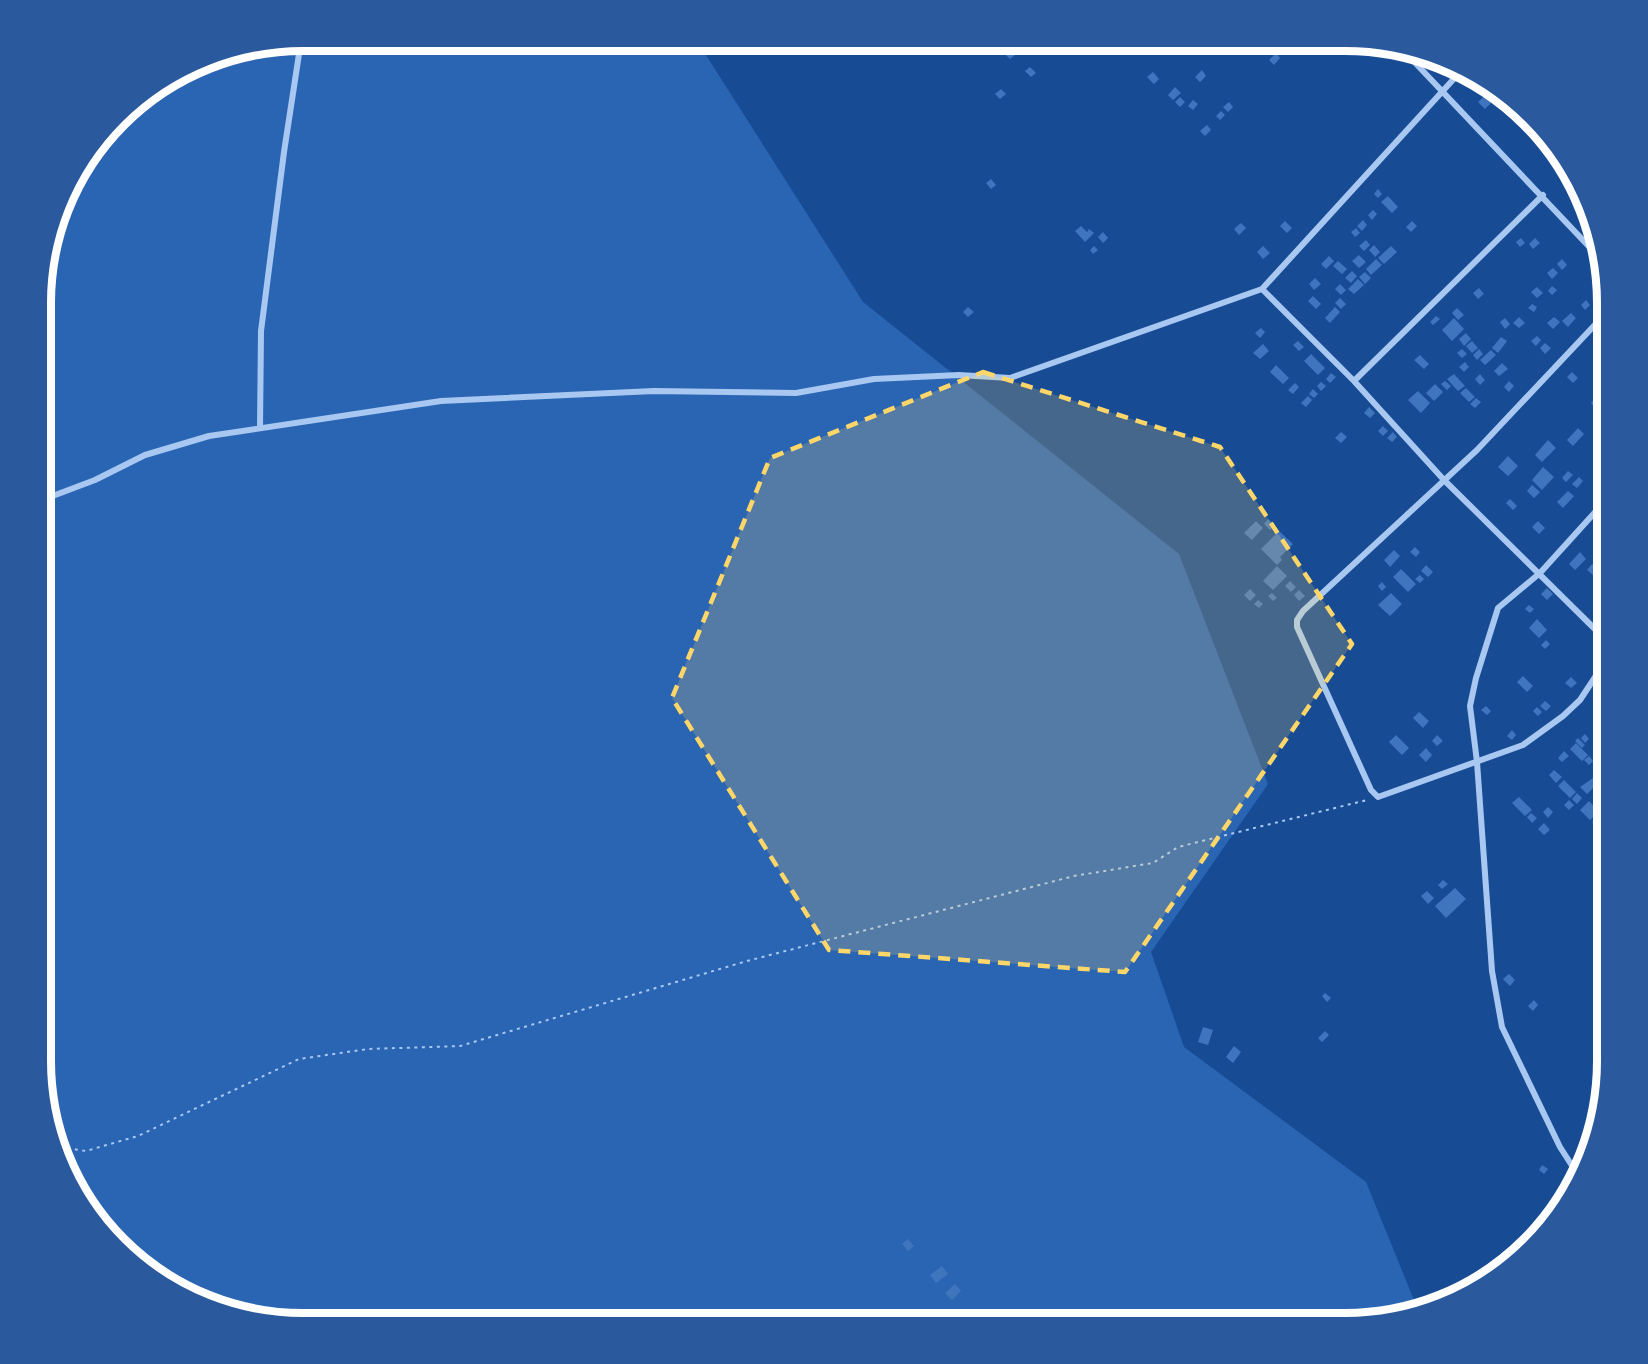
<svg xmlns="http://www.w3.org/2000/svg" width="1648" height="1364" font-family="Ubuntu,sans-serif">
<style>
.green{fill:#2a65b4}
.building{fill:#3f75bd}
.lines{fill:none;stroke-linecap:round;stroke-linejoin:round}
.path{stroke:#a8c8f1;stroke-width:2;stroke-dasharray:3 4.5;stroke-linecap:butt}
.minor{stroke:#a8c8f1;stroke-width:6}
.marked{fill:#ffd668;fill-opacity:0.2;stroke:#ffd668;stroke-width:4.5;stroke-dasharray:12 8;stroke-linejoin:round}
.rim{fill:none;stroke:#fff;stroke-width:8}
</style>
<rect width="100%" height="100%" fill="#174c95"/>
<path class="green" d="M303 41H697L863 302 1179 554 1268 784 1151 952 1184 1047 1366 1182 1416 1305 1406 1311 1345 1323H287L202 1303 118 1247 67 1177 41 1078 43 269 76 172 130 106 219 55Z"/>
<path class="building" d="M1243 41 1252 44 1246 51 1240 44Z
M1289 41 1294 44 1290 48 1286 44Z
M1008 46 1016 54 1010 59 1002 51Z
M1276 53 1280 58 1274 65 1269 60Z
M1446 61 1453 66 1448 70 1443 64Z
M1030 67 1036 73 1031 77 1025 71Z
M1202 70 1206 76 1200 82 1195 77Z
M1153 72 1159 79 1154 84 1147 77Z
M1175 87 1181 93 1173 100 1168 95Z
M1001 89 1006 94 1000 99 995 94Z
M1487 94 1493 101 1485 109 1478 102Z
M1180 97 1185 102 1180 107 1175 102Z
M1193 100 1198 104 1193 110 1188 106Z
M1229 102 1233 107 1228 112 1223 107Z
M1221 111 1225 115 1220 120 1216 116Z
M1519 112 1523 117 1518 121 1515 117Z
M1207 125 1211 130 1205 136 1200 131Z
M991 179 996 185 991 189 986 183Z
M1378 189 1382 194 1378 198 1374 194Z
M1577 195 1583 200 1579 205 1573 199Z
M1388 196 1398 207 1392 213 1381 202Z
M1373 210 1377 214 1372 220 1368 215Z
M1363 220 1367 225 1362 231 1357 226Z
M1285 221 1292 228 1287 233 1280 226Z
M1412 221 1417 226 1411 232 1406 227Z
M1241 223 1246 228 1239 235 1234 229Z
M1081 226 1087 232 1089 229 1094 233 1085 242 1075 231Z
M1356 228 1360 233 1355 237 1351 232Z
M1103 232 1108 238 1103 243 1098 237Z
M1521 238 1525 243 1520 247 1516 242Z
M1535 238 1540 243 1533 249 1529 244Z
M1366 240 1370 245 1364 251 1359 246Z
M1374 245 1380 252 1375 257 1369 250Z
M1094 246 1098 250 1093 254 1090 250Z
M1263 246 1270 253 1263 259 1257 252Z
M1391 246 1397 252 1384 264 1378 258Z
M1359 255 1366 262 1359 268 1352 261Z
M1329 256 1334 261 1326 269 1321 264Z
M1376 259 1382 265 1371 275 1366 269Z
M1562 259 1567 265 1562 270 1557 264Z
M1338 261 1347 269 1342 274 1333 266Z
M1553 268 1558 273 1552 279 1547 273Z
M1352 271 1357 276 1351 283 1345 278Z
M1365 272 1371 278 1365 284 1359 277Z
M1315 278 1321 284 1314 290 1309 284Z
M1358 279 1364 285 1354 294 1348 289Z
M1340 284 1346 290 1341 295 1335 289Z
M1552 286 1557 290 1552 295 1548 291Z
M1537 287 1543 293 1537 298 1531 292Z
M1479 288 1484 294 1478 299 1473 293Z
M1313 296 1321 304 1316 309 1308 301Z
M1340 298 1346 304 1341 309 1335 303Z
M1586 300 1590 305 1585 310 1581 305Z
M1532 304 1537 307 1534 312 1528 308Z
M968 307 974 312 968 317 963 312Z
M1335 307 1340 312 1330 323 1325 318Z
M1457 308 1464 315 1458 320 1452 313Z
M1571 313 1576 318 1568 327 1562 321Z
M1436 316 1440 319 1433 325 1430 322Z
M1519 317 1525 323 1519 328 1513 323Z
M1554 317 1560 322 1553 329 1547 323Z
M1454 318 1464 329 1452 341 1442 330Z
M1505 318 1510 324 1505 329 1500 322Z
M1261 328 1265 332 1260 338 1255 333Z
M1466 333 1471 339 1464 346 1459 339Z
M1537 336 1541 340 1536 346 1531 341Z
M1501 337 1507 341 1498 353 1492 348Z
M1602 340 1607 344 1604 351 1597 345Z
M1298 341 1304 347 1299 351 1293 345Z
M1472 341 1478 348 1472 353 1466 346Z
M1545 343 1551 348 1545 354 1540 348Z
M1263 344 1269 351 1260 359 1253 353Z
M1462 349 1467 354 1462 358 1457 353Z
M1479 349 1483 354 1477 360 1473 355Z
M1491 350 1496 355 1485 365 1480 360Z
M1311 354 1325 368 1318 375 1304 361Z
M1420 355 1429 364 1424 369 1414 360Z
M1465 362 1469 367 1464 372 1459 367Z
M1502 363 1508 369 1499 376 1494 371Z
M1276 365 1289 378 1283 384 1270 372Z
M1572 372 1578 378 1573 383 1567 377Z
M1331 373 1336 377 1330 383 1326 379Z
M1454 374 1465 386 1458 391 1447 379Z
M1480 374 1485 380 1480 385 1475 379Z
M1445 381 1451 386 1447 390 1441 384Z
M1509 381 1514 386 1509 392 1504 387Z
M1321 382 1326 386 1321 391 1317 386Z
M1295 383 1299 387 1293 394 1288 390Z
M1435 384 1443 392 1434 401 1426 393Z
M1466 388 1475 397 1469 402 1460 393Z
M1313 389 1318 394 1314 398 1309 394Z
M1418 391 1430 403 1421 413 1408 400Z
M1308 396 1312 400 1306 407 1301 403Z
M1596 397 1602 403 1596 409 1591 403Z
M1476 398 1481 402 1475 408 1470 404Z
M1369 407 1375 413 1370 418 1364 413Z
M1383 426 1388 431 1383 436 1378 431Z
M1578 428 1584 434 1573 446 1567 440Z
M1341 432 1347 437 1341 443 1335 438Z
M1393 432 1397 437 1392 442 1387 438Z
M1548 440 1556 448 1542 462 1535 455Z
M1508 456 1518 466 1508 476 1498 467Z
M1543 467 1554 477 1542 490 1532 480Z
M1568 471 1573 475 1566 482 1562 478Z
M1579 477 1583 481 1577 488 1572 484Z
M1532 485 1540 492 1534 498 1527 491Z
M1568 491 1574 496 1563 508 1557 502Z
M1510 499 1517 506 1513 510 1506 503Z
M1268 519 1275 525 1270 530 1264 524Z
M1256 521 1263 528 1252 540 1244 533Z
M1538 521 1545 528 1539 534 1532 527Z
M1279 531 1293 544 1280 557 1282 560 1277 565 1261 549Z
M1415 547 1420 552 1416 557 1410 552Z
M1394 550 1400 556 1390 567 1384 560Z
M1580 552 1586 559 1575 570 1569 564Z
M1592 564 1598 570 1593 575 1587 570Z
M1426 565 1433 572 1428 577 1421 571Z
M1277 566 1287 576 1273 590 1263 581Z
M1401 569 1416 584 1408 592 1393 577Z
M1420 575 1424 579 1420 583 1415 579Z
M1290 581 1296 587 1291 592 1285 586Z
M1382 582 1386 587 1382 591 1378 586Z
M1547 588 1553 594 1547 600 1541 594Z
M1250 589 1256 595 1250 601 1244 595Z
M1299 590 1305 596 1299 601 1294 595Z
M1602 590 1607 595 1601 602 1596 597Z
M1272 593 1277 598 1273 601 1268 596Z
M1391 593 1402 604 1390 616 1378 605Z
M1258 600 1263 604 1259 608 1254 604Z
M1529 605 1534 609 1530 613 1525 609Z
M1537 619 1547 630 1539 638 1529 628Z
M1546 640 1550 644 1545 649 1541 645Z
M1523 676 1533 686 1527 692 1517 682Z
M1571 677 1577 683 1571 688 1565 683Z
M1545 701 1551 706 1546 711 1540 706Z
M1486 706 1491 711 1487 715 1481 710Z
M1537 707 1542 712 1538 716 1533 711Z
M1419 712 1429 721 1423 728 1413 718Z
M1512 730 1516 735 1512 740 1507 736Z
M1585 734 1589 739 1585 743 1581 738Z
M1396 735 1409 748 1402 755 1389 742Z
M1437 735 1443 741 1437 746 1432 741Z
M1578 738 1585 745 1582 748 1575 741Z
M1576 743 1588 755 1582 761 1570 749Z
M1597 746 1602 750 1597 755 1593 750Z
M1426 748 1432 755 1426 762 1419 755Z
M1564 751 1569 756 1562 762 1558 758Z
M1589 756 1593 761 1589 765 1584 760Z
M1599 758 1603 762 1599 766 1595 762Z
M1554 770 1562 777 1556 783 1549 775Z
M1593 778 1598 783 1587 794 1580 787Z
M1564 780 1576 792 1570 798 1558 786Z
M1577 793 1582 798 1577 804 1572 799Z
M1519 797 1532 810 1525 816 1512 803Z
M1603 799 1607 803 1601 809 1596 805Z
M1569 800 1574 805 1569 810 1564 805Z
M1589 801 1599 812 1590 820 1580 810Z
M1548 807 1553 812 1548 818 1543 812Z
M1531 813 1537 818 1532 823 1527 817Z
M1599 816 1607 824 1605 835 1592 822Z
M1544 823 1550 830 1544 835 1538 829Z
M1443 880 1448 884 1442 889 1438 885Z
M1455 888 1466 899 1446 918 1435 906Z
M1427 891 1434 898 1428 904 1421 896Z
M1509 974 1515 980 1510 986 1503 979Z
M1325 993 1331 998 1327 1002 1322 996Z
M1534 1000 1538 1005 1533 1011 1528 1006Z
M1203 1027 1213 1030 1208 1045 1198 1042Z
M1325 1031 1329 1035 1322 1042 1318 1038Z
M1234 1046 1241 1052 1233 1063 1226 1057Z
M1542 1165 1548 1169 1544 1174 1539 1170Z
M908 1239 914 1246 908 1251 902 1244Z
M942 1266 948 1274 936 1283 930 1275Z
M955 1284 961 1291 952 1300 945 1293Z"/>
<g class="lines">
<path class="path" d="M60 1147 86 1151 138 1136 299 1059 368 1049 460 1046 747 961 1074 876 1153 863 1178 847 1367 800"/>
<path class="minor" d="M1404 51 1598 256
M1262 289 1354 381 1444 480 1607 641
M1354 381 1543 195
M260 428 261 331 284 152 301 41
M42 500 95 480 145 455 209 436 441 401 654 391 796 393 874 379 959 375 1010 378 1262 289 1461 71
M1607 659 1580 700 1563 716 1523 745 1378 797 1371 790 1297 627V620L1303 611 1477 450 1607 312
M1578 1175 1560 1147 1502 1027 1492 971 1477 762 1470 706 1476 678 1498 608 1540 573 1607 499"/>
</g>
<path class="marked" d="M983 372 1220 447 1352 644 1125 972 829 950 672 698 770 458Z"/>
<path d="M0 0H1648V1364H0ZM303 51H1345A252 252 0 0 1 1597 303V1061A252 252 0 0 1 1345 1313H303A252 252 0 0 1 51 1061V303A252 252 0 0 1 303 51Z" fill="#2a5a9d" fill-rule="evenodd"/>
<path class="rim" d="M303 51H1345A252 252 0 0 1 1597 303V1061A252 252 0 0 1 1345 1313H303A252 252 0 0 1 51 1061V303A252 252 0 0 1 303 51Z"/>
</svg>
